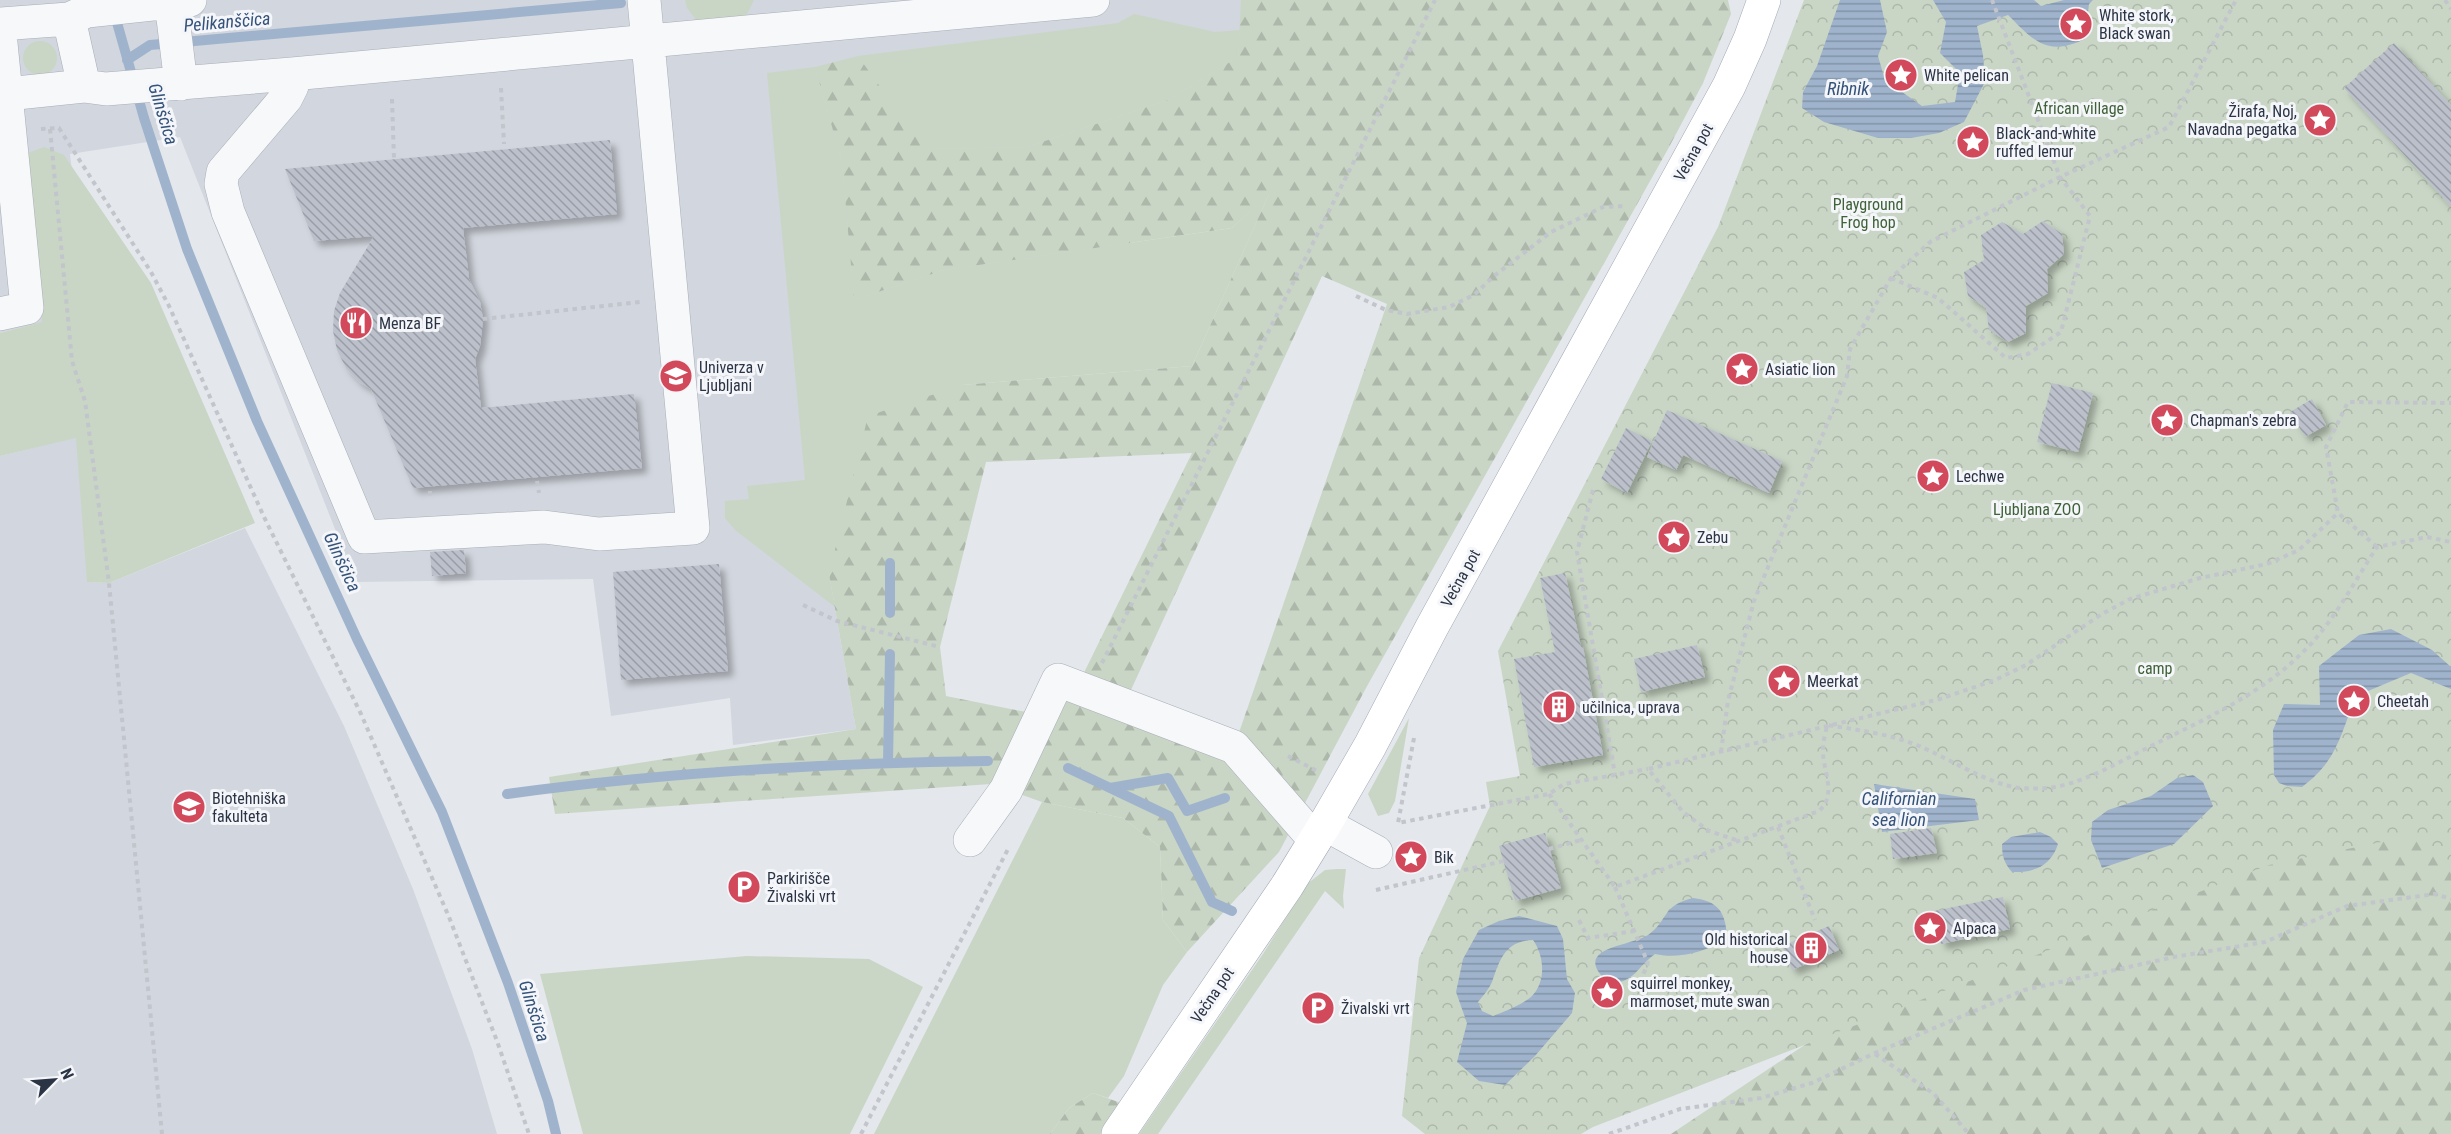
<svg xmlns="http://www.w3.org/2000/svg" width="2451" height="1134" font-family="'Roboto Condensed',sans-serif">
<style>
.built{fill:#d2d6de}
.grass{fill:#c9d6c5}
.forest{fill:url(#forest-firs);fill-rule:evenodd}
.park{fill:url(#park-crowns)}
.water{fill:url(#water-rules);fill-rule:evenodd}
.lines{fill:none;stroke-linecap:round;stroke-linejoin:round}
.stream{stroke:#9fb4cc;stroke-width:10}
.building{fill:url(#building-back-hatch);filter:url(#shadow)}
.minor-casing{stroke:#a9aeb7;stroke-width:34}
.major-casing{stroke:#a3abb8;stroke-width:34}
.path{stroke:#c2c5cb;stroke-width:4;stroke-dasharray:4.5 4.5;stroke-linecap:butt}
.minor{stroke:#f7f8fa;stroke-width:33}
.major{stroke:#fff;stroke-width:33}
.labels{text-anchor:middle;stroke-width:6;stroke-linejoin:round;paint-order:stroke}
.poi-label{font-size:16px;fill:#2b3445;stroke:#f4f6f9;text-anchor:start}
.park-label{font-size:16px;fill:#3f6138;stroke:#f4f6f9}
.street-label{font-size:16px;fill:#2b3445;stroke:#f4f6f9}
.water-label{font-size:18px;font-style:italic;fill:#34527a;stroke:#f4f6f9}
</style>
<defs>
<pattern id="forest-firs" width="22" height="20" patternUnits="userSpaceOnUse" patternTransform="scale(1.5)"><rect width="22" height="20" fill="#c9d6c5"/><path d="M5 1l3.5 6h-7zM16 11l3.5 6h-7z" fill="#adb8ab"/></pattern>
<pattern id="park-crowns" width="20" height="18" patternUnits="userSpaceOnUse" patternTransform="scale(1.5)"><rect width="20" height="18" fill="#c9d6c5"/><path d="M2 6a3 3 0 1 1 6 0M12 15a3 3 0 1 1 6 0" fill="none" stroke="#adb8ab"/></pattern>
<pattern id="water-rules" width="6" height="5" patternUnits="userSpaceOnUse" patternTransform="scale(1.5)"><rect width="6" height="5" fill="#9fb4cc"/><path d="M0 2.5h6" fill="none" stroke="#8293a7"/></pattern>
<pattern id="building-back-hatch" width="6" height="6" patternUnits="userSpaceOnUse" patternTransform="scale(1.5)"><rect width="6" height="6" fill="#bbc0ca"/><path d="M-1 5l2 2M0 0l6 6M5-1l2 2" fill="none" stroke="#989da6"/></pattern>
<filter id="shadow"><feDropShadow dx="5.5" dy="5.5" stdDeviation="3" flood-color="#0004"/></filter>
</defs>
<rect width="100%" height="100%" fill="#e4e7ec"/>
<path class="built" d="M0 0H1421L962 385 829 574 856 729 733 745 730 698 611 716 593 579 356 582 180 137 70 154 88 311 0 333Z
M77 437 88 582 109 583 245 528 344 726 413 889 472 1049 497 1134H0V456Z"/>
<path class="grass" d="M685 0H754L745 18 697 21 687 8Z
M1134 14 1215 32 1240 30 1238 57 1168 100 1027 147 924 149 858 56 1118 23Z
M23 58a17 17 0 1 1 34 0a17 17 0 1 1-34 0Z
M815 67 842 162 854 300 944 270 1232 228 1270 192 1192 366 962 385 829 574 835 607 735 530 725 518V501L749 499 747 486 805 480 767 73Z
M44 147 64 155 151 283 255 523 109 583 87 582 76 438 0 456V333L42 322 28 153Z
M1409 718 1395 801 1389 813 1378 816 1368 794Z
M1042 802 1123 818 1160 847 1163 920 1187 952 1163 985 1124 1076 1108 1098 1093 1093 1069 1108 1050 1134H874Z
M1337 869H1346L1343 896 1344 909 1325 891 1158 1134H1139L1263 954 1307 884 1325 870Z
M747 956 869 959 923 987 850 1134H583L540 974Z"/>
<path class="forest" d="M1241 0H1728L1731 14 1703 83 1668 149 1366 688 1279 852 1187 952 1163 920 1160 847 1123 818 1042 802 991 784 555 814 549 777 856 729 829 574 868 416 962 385 1192 366 1269 194 1232 228 944 270 854 300 842 162 815 67 858 56 925 149 1027 147 1168 100 1238 57ZM1322 276 1387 304 1234 747 1124 705ZM1192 453 1073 695 1051 717 946 696 940 647 986 462Z
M2451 793V1134H1671L1917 970Z
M1093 1093 1121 1103 1101 1134H1050L1069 1108Z"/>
<path class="park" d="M1804 0H2451V862L2411 836 2269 865 1593 1127 1581 1134H1425L1402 1116 1419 958 1490 806 1486 782 1520 776 1498 651 1718 227Z"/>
<path class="water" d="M1840 0H1880L1887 32 1878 56 1885 80 1922 106 1955 102 1960 73 1940 53 1946 22 1933 0H2034L2041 6 2064 0H2093L2089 4 2085 39C2047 57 2034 41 2008 15L1977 26 1983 55 1985 82 1964 122 1939 133 1911 138H1878L1824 122 1802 108 1803 92 1817 66Z
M2391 629 2432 650 2451 667V689L2411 673 2356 696C2340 735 2338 760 2302 787L2287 786 2279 783 2274 775 2273 730 2284 704 2320 705 2319 666 2359 635Z
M2193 775 2203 782 2213 806 2174 844 2102 868 2091 840 2092 822 2108 810 2151 796 2177 778Z
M1874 784 1975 799 1979 820 1882 832Z
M2040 832 2051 837 2058 844C2051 866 2034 873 2012 872 2004 863 2002 856 2002 844L2011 837Z
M1693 898C1719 901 1726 913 1727 938 1706 952 1680 959 1655 954 1637 967 1635 982 1610 984 1567 947 1630 947 1648 935 1669 920 1661 906 1693 898Z
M1519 916 1557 926 1563 939 1567 979 1575 993 1572 1013 1535 1056 1505 1085 1479 1081 1457 1062 1467 1023 1456 992 1463 959 1479 930 1499 921ZM1533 940C1544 955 1547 982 1531 997 1521 1005 1504 1012 1493 1016L1482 1011 1478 1002C1483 996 1489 989 1492 982 1500 959 1505 941 1533 940Z"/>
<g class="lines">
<path class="stream" d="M114 12 144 118 187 249 257 421 357 639 442 812 508 983 548 1101 556 1134
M127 60 150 45 621 3
M890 613V563
M888 762 890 654
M1068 768 1169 816 1212 902 1232 911
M1110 788 1168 778 1187 811 1225 798
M507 794C666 772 828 763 988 761"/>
</g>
<path class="building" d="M2394 43 2451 105V207L2344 88Z
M610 140 617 214 463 228 469 279 480 302 483 319 480 346 475 359 481 408 634 394 642 468 413 488 371 389 359 382 346 368 337 350 333 331 334 311 340 293 374 236 314 241 285 169Z
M2043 221 2062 234 2064 254 2047 269 2048 293 2026 306V333L2008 342 1989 330 1986 308 1968 296 1964 272 1984 260 1981 235 2002 222 2023 234Z
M2052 383 2093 393 2078 452 2037 442Z
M2312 399 2326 425 2305 437 2290 412Z
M1667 410 1782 461 1769 493 1683 455 1676 470 1647 457Z
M1626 428 1652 441 1627 493 1601 479Z
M464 550 466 573 432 576 430 552Z
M719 564 728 671 621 680 613 572Z
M1565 573 1581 647H1583L1603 755 1534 767 1514 659 1555 652 1540 578Z
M1697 645 1705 677 1641 692 1634 659Z
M1931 828 1937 853 1893 859 1890 834Z
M1545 833 1561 888 1515 901 1499 846Z
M2003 897 2010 929 1941 944 1934 911Z
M1829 926 1839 950 1792 970 1782 946Z"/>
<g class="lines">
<defs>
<path id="minor" d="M171 2 181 84
M69 19 84 86
M0 24 69 19 87 11 190 0
M0 33 27 308 0 314
M292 74V86L286 98 223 172 221 184 228 212 364 537 544 527 599 534 693 528 644 0
M7 94 84 86 106 89 292 74 1093 0
M1325 824 1376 852
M970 840 1006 790 1058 680 1234 747 1315 840"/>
<path id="major" d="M1118 1134 1287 886 1325 824 1370 746 1432 627 1729 86 1750 39 1764 0"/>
</defs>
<use href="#minor" class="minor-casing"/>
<use href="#major" class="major-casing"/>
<path class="path" d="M2445 0 2451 9
M501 88 504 144
M392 99 394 159
M41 129 59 128 151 272 169 306 264 517 361 714 449 917 497 1041 529 1134
M50 129 72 361 85 401 109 583 162 1134
M1891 278 1938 298 2006 358 2028 354 2061 332 2090 216 2060 177 1992 0
M1356 296 1386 310 1407 314 1449 307 1474 295 1494 276 1551 232 1603 207 1626 206
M483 319 640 302
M537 481 539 493
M1593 490 1577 552 1615 775
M430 491V499
M2377 547 2338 513 2326 447 2348 402 2451 403
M803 605 837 621 940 647
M1102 663 1435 0
M1414 738 1398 823 1549 794 1564 784 1648 769
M1721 752 1728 701 1754 601 1847 376 1850 349 1891 278 1930 242 2060 177 2169 127 2236 0
M1288 756 1319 772
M1549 794 1615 887 1819 811C1838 794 1822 771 1823 748 1823 741 1826 732 1827 725 1858 730 1890 734 1919 746 1948 758 1990 785 2020 788 2033 789 2047 789 2060 786 2091 779 2119 762 2147 748 2201 721 2258 696 2301 654 2332 625 2354 582 2377 547L2427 537 2451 542
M1778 827 1815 920
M1736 840 1709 831 1683 812 1648 769 1940 699 1995 680 2026 665 2102 614 2130 599 2200 578 2267 564 2299 550 2338 513
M1549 849 1581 840
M1615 887 1648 963 1633 999
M1376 890 1504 861
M1579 920 1588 938 1635 931
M1875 1054 1934 1094 1969 1134
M861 1134 1008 849
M1609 1134 1680 1109 1761 1098 1812 1083 1875 1053 2024 990 2174 957 2265 942 2347 906 2435 894 2451 899"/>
<use href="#minor" class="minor"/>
<use href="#major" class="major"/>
</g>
<defs>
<symbol id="sight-disc" viewBox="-11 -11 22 22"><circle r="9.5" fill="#d1495b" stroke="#f4f6f9"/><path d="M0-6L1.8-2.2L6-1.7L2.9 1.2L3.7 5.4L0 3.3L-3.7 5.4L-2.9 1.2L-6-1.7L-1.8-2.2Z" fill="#fff"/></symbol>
<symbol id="restaurant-disc" viewBox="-11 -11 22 22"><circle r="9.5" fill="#d1495b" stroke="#f4f6f9"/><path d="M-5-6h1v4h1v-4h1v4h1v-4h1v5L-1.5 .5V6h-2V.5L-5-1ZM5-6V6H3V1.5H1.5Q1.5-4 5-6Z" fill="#fff"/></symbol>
<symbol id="university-disc" viewBox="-11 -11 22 22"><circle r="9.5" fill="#d1495b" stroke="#f4f6f9"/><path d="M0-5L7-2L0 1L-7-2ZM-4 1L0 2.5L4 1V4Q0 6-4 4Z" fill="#fff"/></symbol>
<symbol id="building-disc" viewBox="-11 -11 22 22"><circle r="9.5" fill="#d1495b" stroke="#f4f6f9"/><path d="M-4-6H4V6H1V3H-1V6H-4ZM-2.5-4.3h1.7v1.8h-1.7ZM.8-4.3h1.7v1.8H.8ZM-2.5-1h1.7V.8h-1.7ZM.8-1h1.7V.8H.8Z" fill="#fff"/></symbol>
<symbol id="parking-disc" viewBox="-11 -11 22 22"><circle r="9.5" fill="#d1495b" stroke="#f4f6f9"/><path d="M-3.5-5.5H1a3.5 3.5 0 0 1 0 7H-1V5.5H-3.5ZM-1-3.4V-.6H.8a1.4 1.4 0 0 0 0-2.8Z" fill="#fff"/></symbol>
</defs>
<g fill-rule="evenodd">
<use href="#sight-disc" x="2057" y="5" width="38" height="38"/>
<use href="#sight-disc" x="1882" y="56" width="38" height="38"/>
<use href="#sight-disc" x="2301" y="101" width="38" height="38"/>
<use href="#sight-disc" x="1954" y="123" width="38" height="38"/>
<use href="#restaurant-disc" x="337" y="304" width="38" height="38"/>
<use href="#sight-disc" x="1723" y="350" width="38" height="38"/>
<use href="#university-disc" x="657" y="357" width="38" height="38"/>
<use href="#sight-disc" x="2148" y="401" width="38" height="38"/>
<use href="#sight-disc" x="1914" y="457" width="38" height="38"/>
<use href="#sight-disc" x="1655" y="518" width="38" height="38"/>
<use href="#sight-disc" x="1765" y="662" width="38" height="38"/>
<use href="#sight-disc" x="2335" y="682" width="38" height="38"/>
<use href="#building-disc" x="1540" y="688" width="38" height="38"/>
<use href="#university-disc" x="170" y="788" width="38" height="38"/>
<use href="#sight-disc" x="1392" y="838" width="38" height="38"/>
<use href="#parking-disc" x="725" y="868" width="38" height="38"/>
<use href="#sight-disc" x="1911" y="909" width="38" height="38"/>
<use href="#building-disc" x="1792" y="929" width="38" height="38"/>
<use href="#sight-disc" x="1588" y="973" width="38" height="38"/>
<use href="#parking-disc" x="1299" y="989" width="38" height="38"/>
</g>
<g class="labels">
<g class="poi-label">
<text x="2099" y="21">White stork,<tspan x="2099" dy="18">Black swan</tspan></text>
<text x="1924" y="81">White pelican</text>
<text x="2297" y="117" text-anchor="end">Žirafa, Noj,<tspan x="2297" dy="18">Navadna pegatka</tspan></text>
<text x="1996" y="139">Black-and-white<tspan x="1996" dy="18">ruffed lemur</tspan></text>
<text x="379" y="329">Menza BF</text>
<text x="699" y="373">Univerza v<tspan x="699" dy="18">Ljubljani</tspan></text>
<text x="1765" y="375">Asiatic lion</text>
<text x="2190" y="426">Chapman's zebra</text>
<text x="1956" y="482">Lechwe</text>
<text x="1697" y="543">Zebu</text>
<text x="1807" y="687">Meerkat</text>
<text x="2377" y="707">Cheetah</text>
<text x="1582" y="713">učilnica, uprava</text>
<text x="212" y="804">Biotehniška<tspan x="212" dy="18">fakulteta</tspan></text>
<text x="1434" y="863">Bik</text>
<text x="767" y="884">Parkirišče<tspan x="767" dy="18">Živalski vrt</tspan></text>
<text x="1953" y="934">Alpaca</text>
<text x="1788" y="945" text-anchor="end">Old historical<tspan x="1788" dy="18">house</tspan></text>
<text x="1630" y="989">squirrel monkey,<tspan x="1630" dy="18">marmoset, mute swan</tspan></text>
<text x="1341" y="1014">Živalski vrt</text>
</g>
<g class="park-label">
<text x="2079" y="114">African village</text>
<text x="1868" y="210">Playground<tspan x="1868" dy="18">Frog hop</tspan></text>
<text x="2037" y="515">Ljubljana ZOO</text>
<text x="2155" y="674">camp</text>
</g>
<g class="street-label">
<text transform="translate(1693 152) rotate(-61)" y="6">Večna pot</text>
<text transform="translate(1460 578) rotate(-61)" y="6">Večna pot</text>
<text transform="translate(1212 995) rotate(-56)" y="6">Večna pot</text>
</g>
<g class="water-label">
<text transform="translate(227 22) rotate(-5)" y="6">Pelikanščica</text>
<text x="1848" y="95">Ribnik</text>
<text transform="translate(163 114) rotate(73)" y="6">Glinščica</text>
<text transform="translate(342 562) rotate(65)" y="6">Glinščica</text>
<text x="1899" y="805">Californian<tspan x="1899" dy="21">sea lion</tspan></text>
<text transform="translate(534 1011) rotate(72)" y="6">Glinščica</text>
</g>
</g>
<g transform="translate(54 1080) rotate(65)" stroke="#f4f6f9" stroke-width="4.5" paint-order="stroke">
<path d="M0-4.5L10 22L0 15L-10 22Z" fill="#2b3445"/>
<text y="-9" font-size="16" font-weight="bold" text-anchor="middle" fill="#2b3445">N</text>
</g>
</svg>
